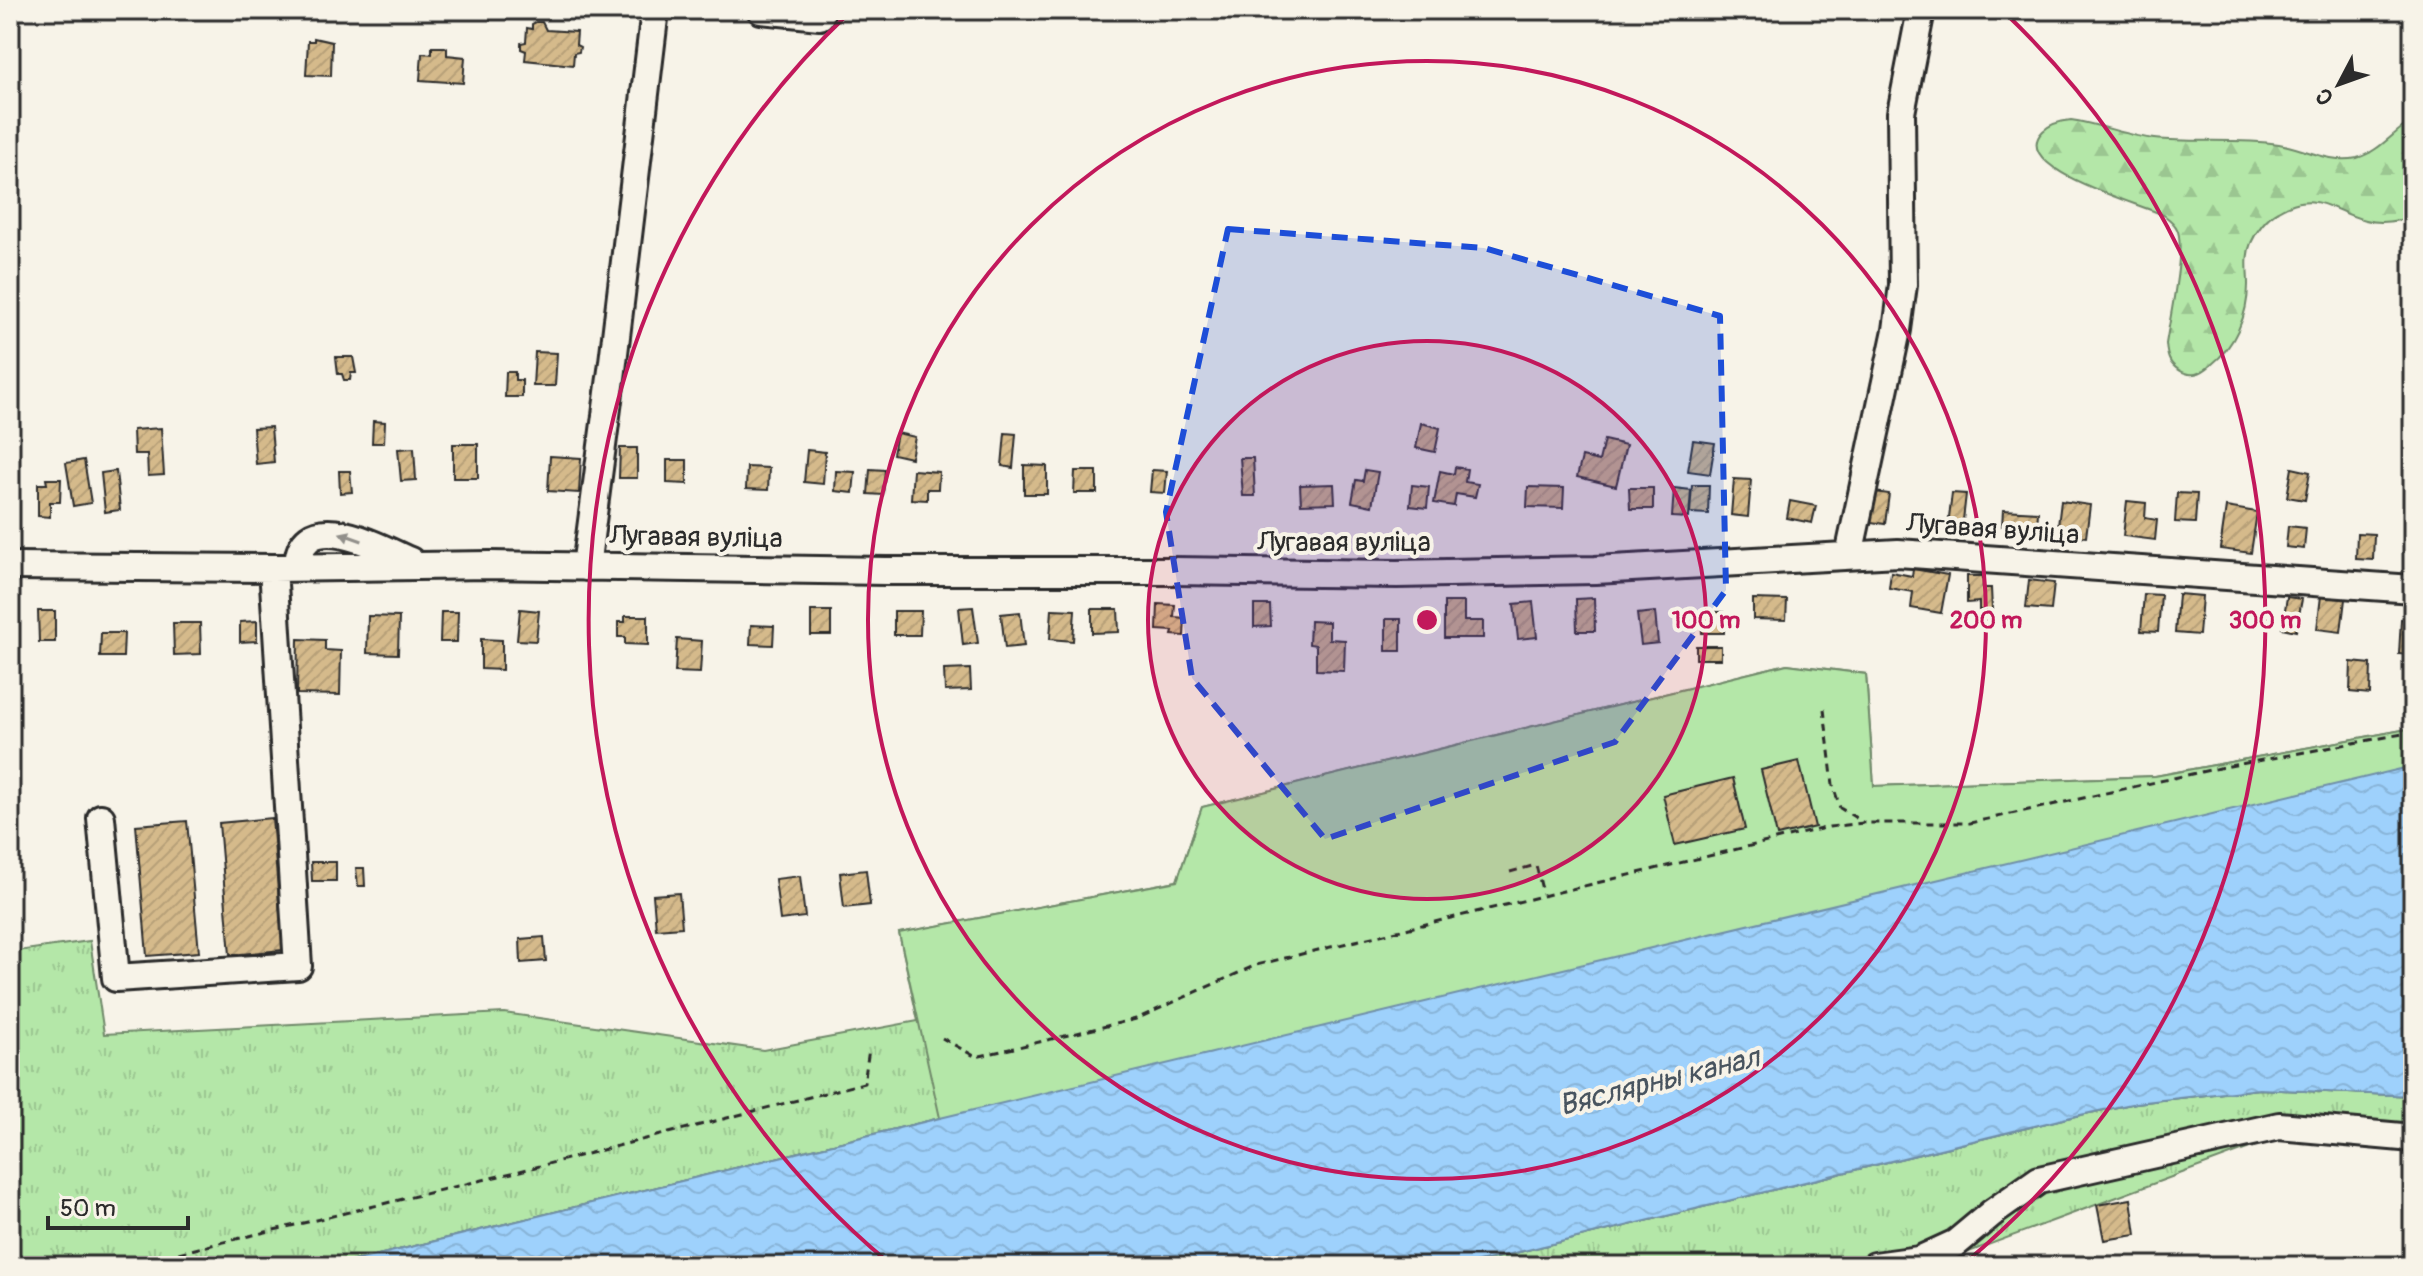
<svg xmlns="http://www.w3.org/2000/svg" width="2423" height="1276" font-family="Pangolin,sans-serif">
<style>
.grass{fill:url(#grass-tufts);stroke:#70896a;stroke-width:2}
.forest{fill:url(#forest-firs);stroke:#70896a;stroke-width:2}
.green{fill:#b4e7a8;stroke:#70896a;stroke-width:2}
.water{fill:url(#water-waves);stroke:#708fa8;stroke-width:2}
.building{fill:url(#building-hatch);stroke:#2b2b2b;stroke-width:2}
.lines{fill:none;stroke-linecap:round;stroke-linejoin:round}
.minor-casing{stroke:#2b2b2b;stroke-width:32}
.path{stroke:#2b2b2b;stroke-width:3;stroke-dasharray:8 6;stroke-linecap:butt}
.minor{stroke:#f7f3e8;stroke-width:26}
.oneway{fill:#918f8a}
.marked{fill:#1d4ed8;fill-opacity:0.2;stroke:#1d4ed8;stroke-width:6;stroke-dasharray:16 10;stroke-linejoin:round}
.ring{fill:none;stroke:#c2185b;stroke-width:4}
.labels{text-anchor:middle;stroke-width:8;stroke-linejoin:round;paint-order:stroke}
.street-label{font-size:28px;fill:#2b2b2b;stroke:#f7f3e8}
.water-label{font-size:30px;font-style:italic;fill:#48545f;stroke:#f7f3e8}
.centre{fill:#c2185b;stroke:#f7f3e8;stroke-width:4}
.ring-label{font-size:24px;text-anchor:middle;font-weight:bold;fill:#c2185b;stroke:#f7f3e8;stroke-width:8;stroke-linejoin:round;paint-order:stroke}
</style>
<defs>
<pattern id="grass-tufts" width="24" height="20" patternUnits="userSpaceOnUse" patternTransform="scale(2)"><rect width="24" height="20" fill="#b4e7a8"/><path d="M3 7l-1-3M5 7V3M7 7l1-3M15 17l-1-3M17 17v-4M19 17l1-3" fill="none" stroke="#9bc691"/></pattern>
<pattern id="forest-firs" width="22" height="20" patternUnits="userSpaceOnUse" patternTransform="scale(2)"><rect width="22" height="20" fill="#b4e7a8"/><path d="M5 1l3.5 6h-7zM16 11l3.5 6h-7z" fill="#9bc691"/></pattern>
<pattern id="water-waves" width="16" height="10" patternUnits="userSpaceOnUse" patternTransform="scale(2)"><rect width="16" height="10" fill="#9ed1fc"/><path d="M0 5q4-4 8 0t8 0" fill="none" stroke="#88b4d8"/></pattern>
<pattern id="building-hatch" width="6" height="6" patternUnits="userSpaceOnUse" patternTransform="scale(2)"><rect width="6" height="6" fill="#d5ba8b"/><path d="M-1 1l2-2M0 6l6-6M5 7l2-2" fill="none" stroke="#b7a078"/></pattern>
</defs>
<rect width="100%" height="100%" fill="#f7f3e8"/>
<filter id="ink" filterUnits="userSpaceOnUse"><feTurbulence type="fractalNoise" baseFrequency=".0125" numOctaves="2"/><feDisplacementMap in="SourceGraphic" scale="16" xChannelSelector="R" yChannelSelector="G"/><feConvolveMatrix kernelMatrix="1 2 1 2 8 2 1 2 1" color-interpolation-filters="sRGB"/></filter>
<g filter="url(#ink)">
<path class="grass" d="M1787 664 1866 674 1874 786 2155 776 2413 728 940 1118 333 1266H10V952L90 941 104 1034 504 1013 763 1050 918 1021 899 933 1177 881 1202 807Z
M2259 1089 2413 1096V1139L2282 1136 1931 1266H1462L2071 1117 2136 1103Z"/>
<path class="forest" d="M2071 120C2100 124 2127 136 2155 139 2196 143 2238 138 2279 144 2304 148 2330 164 2357 158 2379 152 2394 131 2413 120V217C2397 221 2381 224 2365 220 2332 212 2316 188 2278 211 2267 217 2256 231 2251 243 2245 256 2248 271 2248 285 2248 315 2235 346 2211 365 2201 374 2191 378 2179 370 2169 364 2167 356 2166 344 2169 323 2186 245 2177 229 2175 224 2169 219 2165 216 2146 205 2005 169 2043 131 2051 123 2061 121 2071 120Z"/>
<path class="green" d="M1787 664 1866 674 1874 786 2155 776 2413 728V1096L2259 1089 2136 1103 2071 1117 1462 1266H333L940 1118 899 933 1177 881 1202 807Z"/>
<path class="water" d="M2413 766V1096L2259 1089 2136 1103 2071 1117 1462 1266H333L940 1118Z"/>
<path class="building" d="M536 22H542L546 30 577 32 576 45 580 47 579 52 574 53 573 65 525 60 526 51 521 49V43L526 42 527 28 532 29V24Z
M314 38 332 42 331 76 306 75 308 41H314Z
M432 47H445L447 48V55L465 57 463 83 420 80 422 53 432 54Z
M535 352 557 353 555 386H533Z
M336 357H353L356 373H351L350 380H344L342 374H338Z
M506 372H515V380H522V397H505Z
M373 421 385 422 384 443H372Z
M1421 423 1440 428 1435 452 1416 448Z
M271 427 274 462 256 464 253 428Z
M161 428 164 475 148 476 147 454H134L133 430Z
M897 433 915 437 911 458 893 454Z
M1005 433 1016 434 1013 468 1002 466Z
M1604 440 1626 445 1616 486 1577 477 1582 457 1599 461Z
M1604 440 1626 445 1616 486 1577 477 1582 457 1599 461Z
M1693 440 1715 443 1710 474 1688 471Z
M453 444H478V478H453Z
M414 448 416 480 401 481 398 449Z
M620 448H637V478H619Z
M807 450 825 452 823 484 804 482Z
M550 456 581 458 579 493 548 491Z
M1240 458H1253L1255 496H1243Z
M84 460 91 503 73 506 66 463Z
M667 460H687V484L667 483Z
M1024 465 1047 466V494H1024Z
M747 467 769 468 768 490 746 489Z
M1455 467 1467 469 1465 482 1478 484 1475 497 1456 494 1454 506 1434 503 1440 471 1454 474Z
M2292 468 2310 472 2305 500 2287 497Z
M870 469 885 470 883 495 868 494Z
M913 470 939 472 938 489H927V500L911 499Z
M1152 470 1167 471 1165 493 1150 492Z
M1365 470 1378 472 1372 506 1352 502 1356 480 1363 481Z
M116 471 120 510 105 512 101 473Z
M339 471H350L352 492 340 493Z
M836 471 855 472 853 493 835 491Z
M1075 471H1097V493H1074Z
M46 479H61L60 502H50V517L38 516V484H47Z
M1734 479 1751 480 1748 517 1731 515Z
M1334 484 1335 503 1301 504 1300 485Z
M1412 485 1429 487 1427 508 1410 506Z
M1692 485H1709L1708 514 1690 513Z
M1528 487 1564 488 1563 508 1527 507Z
M1629 488H1653V509H1630Z
M1674 488 1691 490 1689 518 1672 517Z
M1875 492 1889 494 1885 524 1871 522Z
M1952 493 1966 494 1962 529 1948 527Z
M2177 493 2197 494 2195 523 2175 522Z
M1790 501 1816 506 1812 523 1787 518Z
M2061 501 2090 505 2086 537 2057 534Z
M2127 501 2146 503 2145 518 2157 520 2155 540 2123 536Z
M2226 507 2257 512 2251 553 2220 549Z
M2003 510 2038 512 2037 528 2002 526Z
M2406 517H2413V541H2404Z
M2288 526 2306 528 2304 549 2286 547Z
M2357 533 2374 534 2373 560 2356 559Z
M1913 569 1948 575 1941 613 1911 608 1913 592 1889 588 1891 572 1912 576Z
M1967 576H1983V588H1991L1992 610H1979V602L1967 603Z
M2029 580 2054 583 2051 610 2026 608Z
M2144 594 2161 595 2158 632 2141 631Z
M2178 594 2202 596 2199 635 2175 633Z
M2321 596 2345 599 2341 632 2317 629Z
M2287 597 2302 599 2296 631 2282 628Z
M1594 598 1595 631H1577L1576 599Z
M1753 599 1787 600 1786 620 1753 619Z
M1444 602H1464V621H1483V638H1444Z
M1533 602 1537 637 1518 639 1514 604Z
M1158 604 1175 605 1174 617 1185 618 1184 636 1172 635 1173 631 1157 630Z
M1254 605H1270L1271 626 1254 627Z
M973 607 978 643 963 645 959 608Z
M520 609 539 611 536 641 517 640Z
M1052 609 1075 610 1073 641 1050 639Z
M1092 609H1118L1119 632 1092 633Z
M38 611H55V642H39Z
M811 611H831V635H811Z
M894 611H921L920 635H894Z
M441 612H458L457 642H440Z
M1020 612 1024 646 1005 648 1001 614Z
M1655 612 1658 643 1641 645 1637 614Z
M1701 612H1723L1724 633H1702Z
M10 613H13L16 644H10Z
M368 616 399 617 398 654 367 653Z
M625 616H648V645L625 644V637H618V622H625Z
M1386 619H1401V651H1386Z
M2401 619 2413 620V655L2399 654Z
M257 621V641L240 642V622Z
M1310 621 1329 622V639L1345 640 1344 671 1316 670V645L1309 644Z
M173 623H200L201 654 174 655Z
M751 625 774 626 773 645 750 644Z
M101 633H124L123 657H100Z
M298 639 325 640V650L341 651 340 695 297 694Z
M481 639 502 640V670L481 669Z
M677 639 702 641 700 673 675 672Z
M1696 646H1721V659H1696Z
M2351 662 2371 664 2370 694 2350 692Z
M970 669 971 690 945 691 944 670Z
M1799 761 1815 827 1777 836 1761 770Z
M1733 778 1745 829 1675 845 1663 795Z
M272 818 283 950 230 955 219 823Z
M187 821 199 952 147 956 136 825Z
M311 862H336V881H312Z
M356 868H364L365 886H358Z
M866 870 870 905 844 908 840 873Z
M800 876 805 917 780 920 775 879Z
M679 893 682 927 656 929 653 895Z
M544 937 546 961 521 963 520 939Z
M2131 1199 2136 1235 2104 1240 2097 1205Z"/>
<g class="lines">
<defs>
<path id="minor" d="M761 10 820 16
M1849 555 1897 330 1903 285 1901 113 1921 10
M10 566 273 568 490 565 886 571H1175L1397 574 1595 570 1898 553 2413 589
M298 567C299 502 380 548 410 561
M586 567 612 370 655 10
M101 818 116 978 298 966 273 568
M1875 1266 1919 1260 1956 1243 1992 1213 2039 1180 2279 1126 2413 1138"/>
</defs>
<use href="#minor" class="minor-casing"/>
<path class="path" d="M1824 709 1833 785 1840 808 1864 823
M1510 872 1536 865 1543 894
M942 1038 976 1057 1136 1019 1256 965 1829 827 1864 823H1970L2219 768 2413 732
M124 1266 520 1171 864 1083 869 1049"/>
<use href="#minor" class="minor"/>
</g>
<defs><path id="oneway-solid" d="M-6-.8H1V-3.2L6.5 0L1 3.2V.8H-6Z" transform="scale(2)"/></defs>
<use class="oneway" href="#oneway-solid" transform="translate(351 537) rotate(-161)"/>
</g>
<path class="marked" d="M1228 229 1484 248 1720 316 1726 590 1615 742 1325 839 1192 678 1166 512Z"/>
<circle cx="1427" cy="620" r="279" fill="#c2185b" fill-opacity=".12"/>
<g class="ring">
<circle cx="1427" cy="620" r="279"/>
<circle cx="1427" cy="620" r="559"/>
<path d="M888 1262A838 838 0 0 1 850 12M2004 12A838 838 0 0 1 1966 1262"/>
</g>
<g class="labels">
<g class="street-label">
<text transform="translate(1993 528) rotate(4)" y="10">Лугавая вуліца</text>
<text transform="translate(696 536) rotate(1)" y="10">Лугавая вуліца</text>
<text x="1344" y="551">Лугавая вуліца</text>
</g>
<g class="water-label">
<text transform="translate(1659 1081) rotate(-14)" y="10">Вяслярны канал</text>
</g>
</g>
<circle cx="1427" cy="620" r="12" class="centre"/>
<g class="ring-label">
<text x="1706" y="628">100 m</text>
<text x="1986" y="628">200 m</text>
<text x="2265" y="628">300 m</text>
</g>
<rect width="2423" height="1276" fill="none" stroke="#f7f3e8" stroke-width="40"/>
<rect x="20" y="20" width="2383" height="1236" fill="none" stroke="#2b2b2b" stroke-width="3" filter="url(#ink)"/>
<g transform="translate(2339 84) rotate(229)" stroke="#f7f3e8" stroke-width="6" paint-order="stroke">
<path d="M0-6L14 30L0 20L-14 30Z" fill="#2b2b2b"/>
<text y="-12" font-size="22" font-weight="bold" text-anchor="middle" fill="#2b2b2b">С</text>
</g>
<path d="M48 1216v12h140v-12" fill="none" stroke="#2b2b2b" stroke-width="4"/>
<text x="60" y="1216" font-size="24" fill="#2b2b2b" stroke="#f7f3e8" stroke-width="6" paint-order="stroke">50 m</text>
</svg>
